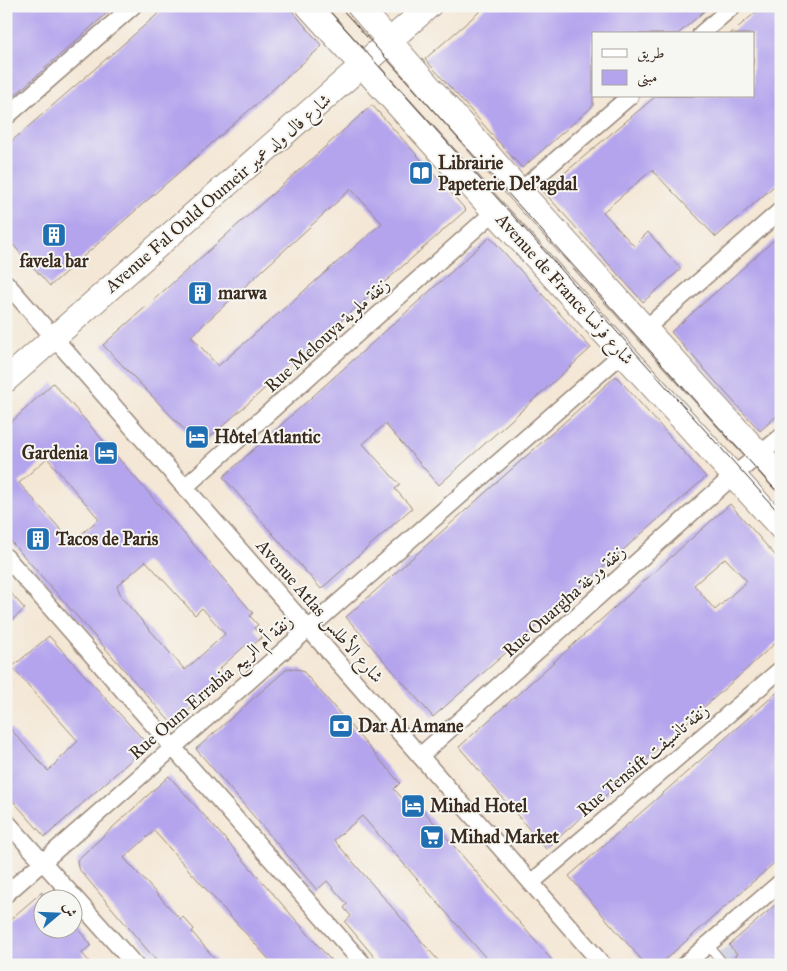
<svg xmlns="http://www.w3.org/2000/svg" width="787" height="971" font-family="'IM FELL Great Primer',Amiri,serif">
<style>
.industrial{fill:#c0c2dd}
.building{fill:#b4a4ed;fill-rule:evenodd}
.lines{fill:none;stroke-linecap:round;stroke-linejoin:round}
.lane-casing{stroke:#98887a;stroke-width:11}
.street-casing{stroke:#98887a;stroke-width:19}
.secondary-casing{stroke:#98887a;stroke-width:26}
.lane{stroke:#fff;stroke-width:9}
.street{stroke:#fff;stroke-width:16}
.secondary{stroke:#fff;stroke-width:24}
.tram{stroke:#3b2a1e;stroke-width:1}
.labels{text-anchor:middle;stroke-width:4;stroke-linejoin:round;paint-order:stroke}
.poi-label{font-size:18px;font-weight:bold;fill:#3b2a1e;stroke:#f6f6f2;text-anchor:start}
.street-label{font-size:18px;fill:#3b2a1e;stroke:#f6f6f2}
</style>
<rect width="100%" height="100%" fill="#f6f6f2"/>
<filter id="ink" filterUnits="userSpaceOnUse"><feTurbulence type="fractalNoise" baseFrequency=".02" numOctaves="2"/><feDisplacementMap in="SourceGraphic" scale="10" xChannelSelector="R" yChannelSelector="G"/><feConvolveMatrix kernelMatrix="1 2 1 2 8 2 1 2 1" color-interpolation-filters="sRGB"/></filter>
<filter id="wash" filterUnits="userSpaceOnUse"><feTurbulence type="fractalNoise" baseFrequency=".0096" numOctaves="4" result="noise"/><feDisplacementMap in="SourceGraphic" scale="20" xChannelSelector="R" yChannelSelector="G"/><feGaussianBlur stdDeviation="1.12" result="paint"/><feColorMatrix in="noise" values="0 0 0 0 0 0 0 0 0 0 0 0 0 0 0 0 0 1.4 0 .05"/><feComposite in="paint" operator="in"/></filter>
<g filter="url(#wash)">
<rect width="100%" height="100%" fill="#f4e7d5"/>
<path class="industrial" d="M729 945 737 954 728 963 729 965H705Z"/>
<g id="blocks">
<path class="building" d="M6 6H115L6 103Z
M167 6H288L322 46 50 286 6 237V146Z
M486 6H710L678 34H593V106L522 168 425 59Z
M763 6H781V180L716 237 652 170 603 212 634 246 648 232 681 269 643 302 543 191 656 96H753V34H730Z
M372 105 466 210 200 446 103 345ZM351 189 382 223 218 366 191 336Z
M781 234V412L760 431 671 332Z
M490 237 591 348 439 485 385 424 363 444 400 485 395 489 412 508 321 589 223 477Z
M616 376 706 477 433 717 346 617Z
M53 383 253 613 250 616 258 625 254 628 262 637 250 648 247 644 219 669 226 677 173 725 6 536V427ZM47 458 99 519 72 542 19 483ZM146 561 195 615 202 608 225 634 185 670 122 598 117 586Z
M730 504 781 562V638L546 849 459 747ZM725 558 747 581 715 610 694 585Z
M6 588 25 609 6 625Z
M49 636 148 745 45 837 6 793V724L48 771 78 741 12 667Z
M288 668 302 670 400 783 394 789 417 815 423 810 556 965H492L362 816 334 840 442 965H381L345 922 351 916 344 908 347 904 327 881 317 890 196 749Z
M781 689V857L659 965H646L569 876Z
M169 776 227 841 335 965H274L154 831 124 858 180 919 183 917 194 929 192 932 220 965H160L78 868 77 860Z
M42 892V928H77L91 945 82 953 92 965H6V923Z
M781 900V965H730L729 962 737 954 729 945Z"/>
</g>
</g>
<g filter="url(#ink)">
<use href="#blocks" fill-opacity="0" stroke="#98887a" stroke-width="1"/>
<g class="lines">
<defs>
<path id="lane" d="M708 945 724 965"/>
<path id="street" d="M701 34 733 6
M6 117 133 6
M520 191 630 96
M6 283 603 965
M645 329 781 210
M185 487 494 212
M6 557 364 965
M420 756 734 475 781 437
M6 821 135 965
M531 883 781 669
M6 894 623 353
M684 965 781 882"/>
<path id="secondary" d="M308 6 781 528
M359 6 520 191 781 478
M6 380 429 6"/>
</defs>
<use href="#lane" class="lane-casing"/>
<use href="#street" class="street-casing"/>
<use href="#secondary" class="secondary-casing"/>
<use href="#lane" class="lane"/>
<use href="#street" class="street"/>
<use href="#secondary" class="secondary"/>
<path class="tram" d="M325 6 781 515
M339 6 781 496"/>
</g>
</g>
<defs>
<symbol id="library-square" viewBox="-11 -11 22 22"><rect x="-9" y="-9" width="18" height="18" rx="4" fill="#1f6fb2" stroke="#f6f6f2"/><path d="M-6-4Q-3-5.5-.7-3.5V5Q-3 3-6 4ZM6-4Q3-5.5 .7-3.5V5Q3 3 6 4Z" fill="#fff"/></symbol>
<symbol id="building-square" viewBox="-11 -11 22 22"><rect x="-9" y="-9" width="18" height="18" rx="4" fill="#1f6fb2" stroke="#f6f6f2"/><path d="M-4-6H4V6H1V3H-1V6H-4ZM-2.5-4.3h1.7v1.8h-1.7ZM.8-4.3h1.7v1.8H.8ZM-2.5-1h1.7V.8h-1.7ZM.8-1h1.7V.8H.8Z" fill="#fff"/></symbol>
<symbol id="hotel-square" viewBox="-11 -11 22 22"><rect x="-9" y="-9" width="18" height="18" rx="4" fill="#1f6fb2" stroke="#f6f6f2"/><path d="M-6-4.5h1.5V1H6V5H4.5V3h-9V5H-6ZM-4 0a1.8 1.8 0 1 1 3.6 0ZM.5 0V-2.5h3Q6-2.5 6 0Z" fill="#fff"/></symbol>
<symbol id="bank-square" viewBox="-11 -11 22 22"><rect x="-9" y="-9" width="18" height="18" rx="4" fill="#1f6fb2" stroke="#f6f6f2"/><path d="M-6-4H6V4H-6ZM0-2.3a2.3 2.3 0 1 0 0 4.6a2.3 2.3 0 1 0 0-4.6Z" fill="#fff"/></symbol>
<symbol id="supermarket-square" viewBox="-11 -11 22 22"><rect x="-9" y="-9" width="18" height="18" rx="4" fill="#1f6fb2" stroke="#f6f6f2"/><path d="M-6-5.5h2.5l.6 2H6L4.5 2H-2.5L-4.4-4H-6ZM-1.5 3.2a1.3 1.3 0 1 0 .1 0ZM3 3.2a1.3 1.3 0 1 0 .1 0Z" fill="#fff"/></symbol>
</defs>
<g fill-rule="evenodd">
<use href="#library-square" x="407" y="159" width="28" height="28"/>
<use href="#building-square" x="40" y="221" width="28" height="28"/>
<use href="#building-square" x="186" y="279" width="28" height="28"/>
<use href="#hotel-square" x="183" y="423" width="28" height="28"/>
<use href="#hotel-square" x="92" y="439" width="28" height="28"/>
<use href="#building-square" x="24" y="525" width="28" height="28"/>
<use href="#bank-square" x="327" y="712" width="28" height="28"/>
<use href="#hotel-square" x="399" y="792" width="28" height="28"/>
<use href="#supermarket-square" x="418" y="823" width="28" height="28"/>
</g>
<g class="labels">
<g class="poi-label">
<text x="438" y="169">Librairie<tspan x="438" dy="21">Papeterie Del'agdal</tspan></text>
<text x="54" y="267" text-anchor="middle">favela bar</text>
<text x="218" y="299">marwa</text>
<text x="214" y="443">Hôtel Atlantic</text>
<text x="88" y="459" text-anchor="end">Gardenia</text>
<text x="56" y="545">Tacos de Paris</text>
<text x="358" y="732">Dar Al Amane</text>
<text x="430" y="812">Mihad Hotel</text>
<text x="450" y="843">Mihad Market</text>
</g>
<g class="street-label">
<text transform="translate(218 193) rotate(-41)" y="6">Avenue Fal Ould Oumeir شارع فال ولد عمير</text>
<text transform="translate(565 289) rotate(48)" y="6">Avenue de France شارع فرنسا</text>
<text transform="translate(327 335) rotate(-42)" y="6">Rue Melouya زنقة ملوية</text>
<text transform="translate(564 601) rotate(-42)" y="6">Rue Ouargha زنقة ورغة</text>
<text transform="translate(320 611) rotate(49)" y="6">Avenue Atlas شارع الأطلس</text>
<text transform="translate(211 687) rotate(-41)" y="6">Rue Oum Errabia زنقة أم الربيع</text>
<text transform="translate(643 760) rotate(-40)" y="6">Rue Tensift زنقة تانسيفت</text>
</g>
</g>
<rect width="787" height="971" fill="none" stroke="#f6f6f2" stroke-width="25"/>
<rect x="592" y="32" width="162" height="65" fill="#f6f6f2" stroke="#aba49d"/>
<rect x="602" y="49" width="25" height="8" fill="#ffffff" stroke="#aba49d"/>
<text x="637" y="58" font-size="15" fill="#3b2a1e">طريق</text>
<rect x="602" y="70" width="25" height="15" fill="#b4a4ed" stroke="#aba49d"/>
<text x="637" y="82" font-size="15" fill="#3b2a1e">مبنى</text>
<g transform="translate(58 914) rotate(71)"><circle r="24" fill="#f6f6f2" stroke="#aba49d"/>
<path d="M0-4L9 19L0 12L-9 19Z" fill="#1f6fb2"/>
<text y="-8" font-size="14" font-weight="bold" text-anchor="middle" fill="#3b2a1e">ش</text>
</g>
</svg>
